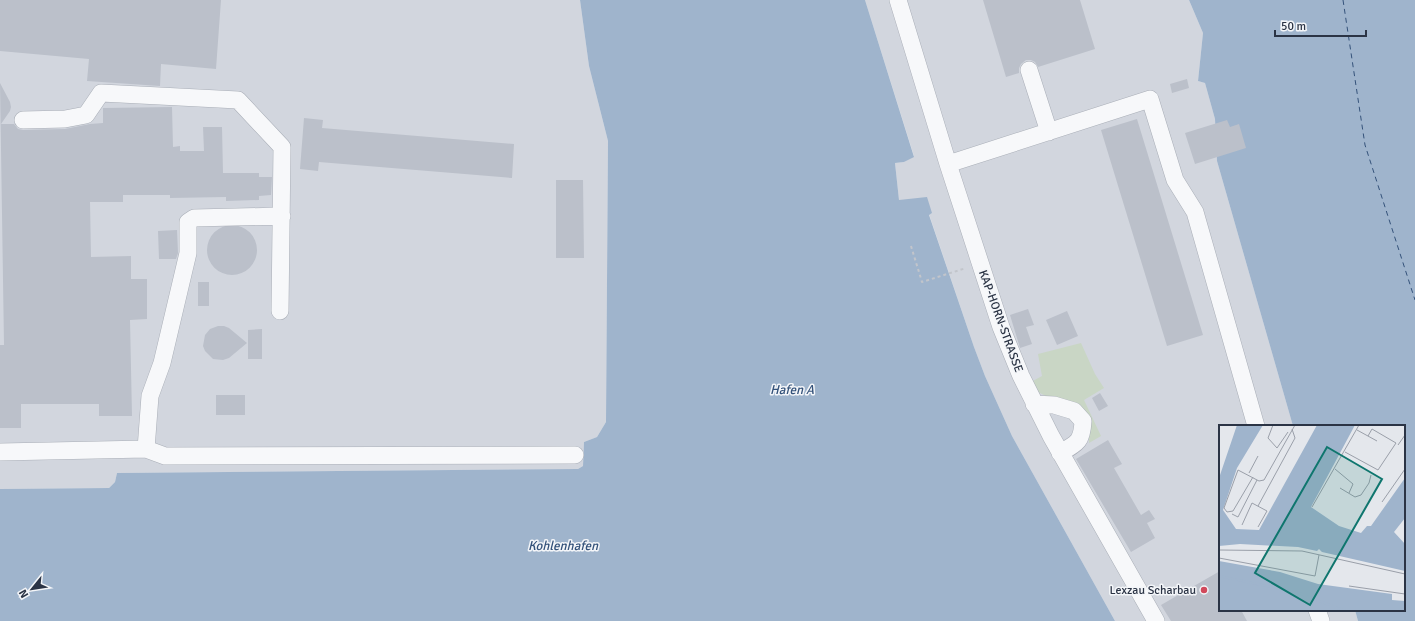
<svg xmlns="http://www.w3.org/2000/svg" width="1415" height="621" font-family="Signika,sans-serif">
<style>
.built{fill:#d2d6de}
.green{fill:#c9d6c5}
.water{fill:#9fb4cc}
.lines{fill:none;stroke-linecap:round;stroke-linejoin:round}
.ferry{stroke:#34527a;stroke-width:1;stroke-dasharray:5 4;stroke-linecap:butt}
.building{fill:#bbc0ca}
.minor-casing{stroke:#a9aeb7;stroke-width:18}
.path{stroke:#c2c5cb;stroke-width:2;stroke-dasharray:3 3;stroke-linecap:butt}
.minor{stroke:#f7f8fa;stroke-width:17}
.poi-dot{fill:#d1495b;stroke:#f4f6f9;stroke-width:1.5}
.labels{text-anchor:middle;stroke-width:3;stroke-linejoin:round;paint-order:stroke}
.street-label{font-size:12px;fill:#2b3445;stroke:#f4f6f9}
.poi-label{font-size:12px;fill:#2b3445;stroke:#f4f6f9;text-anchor:end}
.water-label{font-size:13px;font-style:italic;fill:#34527a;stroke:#f4f6f9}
.inset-river{fill:none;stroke:#9fb4cc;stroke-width:2}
.inset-road{fill:none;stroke:#9a9fa9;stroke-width:1}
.view{fill:#0f766e;fill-opacity:0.15;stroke:#0f766e;stroke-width:2}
.inset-edge{fill:none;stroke:#2b3445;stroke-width:2}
</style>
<rect width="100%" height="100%" fill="#e4e7ec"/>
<path class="built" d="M0 0H580L589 66 608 141 606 422 597 437 584 442 583 466 578 469 117 473 115 482 109 488 0 489Z
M865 0H1189L1203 33 1198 81 1205 83 1215 119 1217 161 1293 426H1220V610H1355L1358 621H1115L1012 436 985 376 974 347 929 214 932 213 899 200 895 163 904 162 914 156Z"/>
<path class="green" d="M1081 343 1095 374 1104 388 1084 400 1101 436 1089 443V418L1036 391 1031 382 1042 376 1038 354Z"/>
<path class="water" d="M580 0H865L914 157 904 162 895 163 899 200 927 197 932 213 929 215 974 347 985 376 1012 436 1115 621H0V489L109 488 115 482 117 473 578 469 583 466 584 442 597 437 606 422 608 141 589 66Z
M1189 0H1415V621H1358L1355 610H1404V426H1293L1217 161 1215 119 1205 83 1198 81 1203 33Z"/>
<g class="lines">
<path class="ferry" d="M1343 0 1365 145 1415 300"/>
</g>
<path class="building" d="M0 0H221L216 69 161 64 160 86 87 81 89 59 0 51Z
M983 0H1080L1095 49 1038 67 1035 62 1031 60H1026L1021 64 1019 68V73L1006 77Z
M1187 79 1189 88 1172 93 1170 84Z
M0 83 10 102 11 107 10 111 1 124H14L18 129 23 130 65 129 90 124 103 123V108L172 107 173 147 180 146V151H204L203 127H222L223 173H259V177H272L271 195 259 196V200L226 201V197L170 198V195H123V202H90L91 257 131 256V279H147V319L130 320 132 416H99V404H21V428H0V345H4Z
M304 118 323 120 322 128 514 144 512 178 319 162 318 171 300 169Z
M1137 119 1203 335 1167 346 1101 130Z
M1227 120 1230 127 1239 124 1246 148 1195 164 1185 133Z
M556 180H583L584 258H556Z
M207 250a25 25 0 1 1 50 0a25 25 0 1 1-50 0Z
M177 230 178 253 176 259H159L158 231Z
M198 282H209V306H198Z
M1028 309 1034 325 1026 327 1032 344 1020 348 1010 315Z
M1067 311 1078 336 1057 345 1046 320Z
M218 326H224L229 328 247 343 229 358 223 360 213 359 205 351 203 346 205 335 210 329Z
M262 329V359H248V330Z
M1100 393 1108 406 1099 411 1092 398Z
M216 395H245V415H216Z
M1108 440 1122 464 1114 468 1141 515 1149 510 1155 519 1147 523 1155 538 1131 552 1076 459Z
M1220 571V610H1241L1247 621H1171L1161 605Z"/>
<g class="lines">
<defs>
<path id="minor" d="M898 0 948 164 1001 327 1021 376 1051 436 1156 621
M1029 70 1049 132
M23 120 65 119 86 115 101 93 238 100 282 147 280 311
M948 164 1150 99 1175 180 1195 212 1256 426
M1034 404 1054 405 1074 411 1083 421C1082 441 1078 443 1060 453
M146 449 150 396 162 363 188 253V222L194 218 282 216
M0 452 146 449 165 456 575 455
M1317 610 1321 621"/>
</defs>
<use href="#minor" class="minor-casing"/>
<path class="path" d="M911 246 922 282 966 268"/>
<use href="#minor" class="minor"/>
</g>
<circle class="poi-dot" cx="1204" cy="590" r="4"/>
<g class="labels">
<g class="street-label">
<text transform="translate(1001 321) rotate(70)" y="4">KAP-HORN-STRASSE</text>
</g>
<g class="poi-label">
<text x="1196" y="594">Lexzau Scharbau</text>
</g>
<g class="water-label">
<text x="792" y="394">Hafen A</text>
<text x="563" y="550">Kohlenhafen</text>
</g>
</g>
<g transform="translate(1219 425)">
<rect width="186" height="186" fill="#e4e7ec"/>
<path d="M18 0H44L18 43 4 85 17 104 40 105 98 0H136L92 82 120 101 142 108 148 101H152L186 53V93L175 107 186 119V146L103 127 100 124 98 126 79 122 21 119 0 121V53ZM0 136 61 147 99 159 173 169V175L186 176V186H0Z" fill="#9fb4cc"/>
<path class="inset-river" d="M0 151 80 168 126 186"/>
<path class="inset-road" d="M54 0 49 13 58 23 69 7M138 5 158 16M179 20 186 10M126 27 159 45 177 18 153 4 149 11M116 44 134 59 130 68M30 48 39 31M34 52 14 86 8 87 5 83 19 45 40 56 45 55 76 0M121 63 136 72 142 70 150 58 152 50M163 77 186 44M39 81 76 13 73 4M93 82 140 0M13 89 19 92 38 55M23 100 33 78 48 86 39 102M0 125 83 126 186 149M0 133 96 151 100 130M130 161 186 169"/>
<path class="view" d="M108 22 163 54 91 180 36 148Z"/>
<rect width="186" height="186" class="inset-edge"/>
</g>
<g transform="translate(32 589) rotate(240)" stroke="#f4f6f9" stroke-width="3" paint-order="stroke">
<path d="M0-3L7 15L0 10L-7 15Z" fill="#2b3445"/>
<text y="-6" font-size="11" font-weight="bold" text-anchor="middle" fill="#2b3445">N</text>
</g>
<path d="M1275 30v6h91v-6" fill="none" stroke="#2b3445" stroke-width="2"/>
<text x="1281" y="30" font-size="12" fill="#2b3445" stroke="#f4f6f9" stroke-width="3" paint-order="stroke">50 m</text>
</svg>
